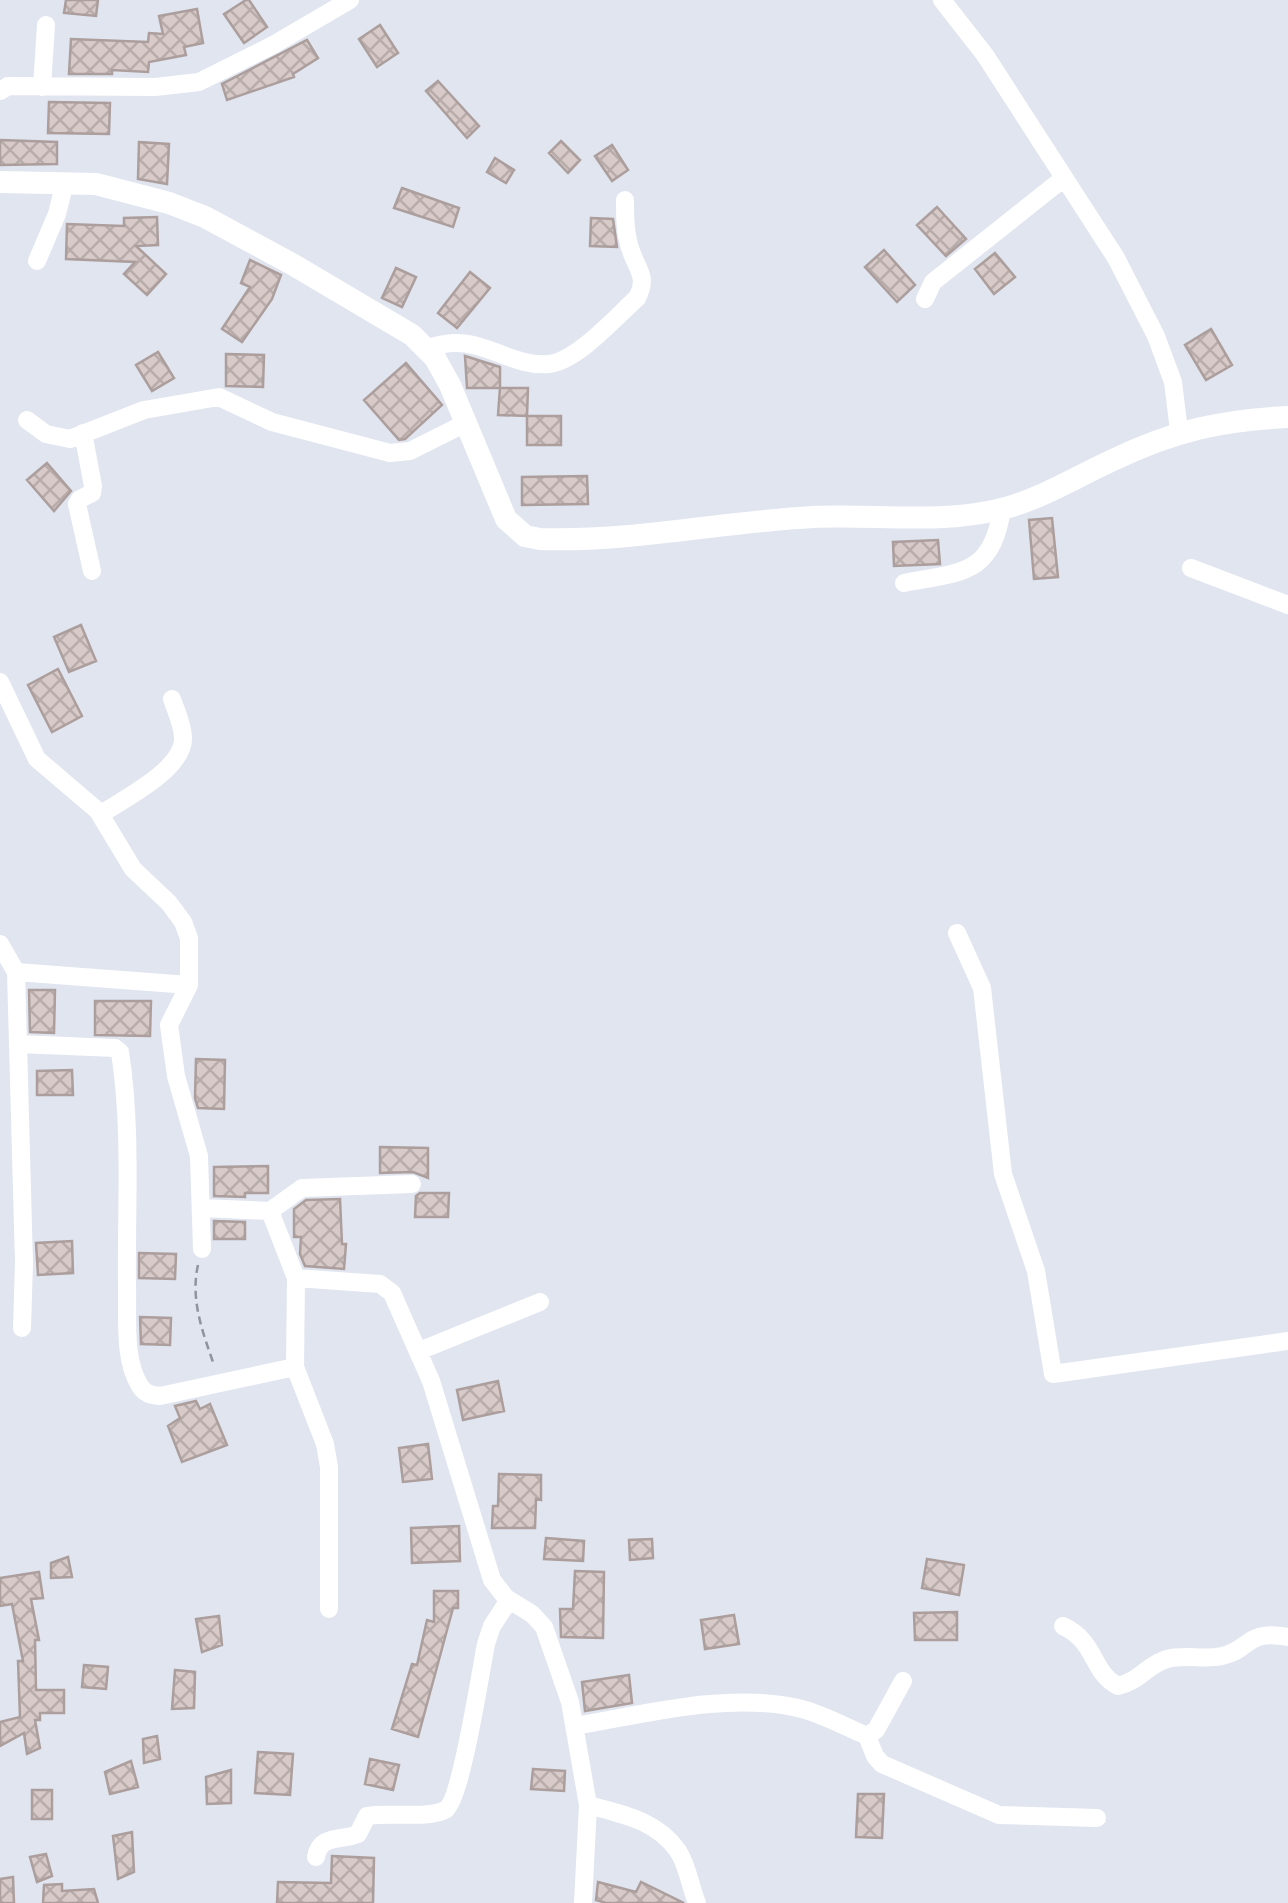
<svg xmlns="http://www.w3.org/2000/svg" width="1288" height="1903" font-family="Commissioner,sans-serif">
<style>
.building{fill:url(#building-cross-hatch);stroke:#ab9e9c;stroke-width:2.5}
.lines{fill:none;stroke-linecap:round;stroke-linejoin:round}
.path{stroke:#90949c;stroke-width:2.5;stroke-dasharray:8 5;stroke-linecap:butt}
.minor{stroke:#fff;stroke-width:18}
.tertiary{stroke:#fff;stroke-width:22}
</style>
<defs>
<pattern id="building-cross-hatch" width="8" height="8" patternUnits="userSpaceOnUse" patternTransform="scale(2.5)"><rect width="8" height="8" fill="#d8cac8"/><path d="M0 0l8 8M0 8l8-8" fill="none" stroke="#b8acab"/></pattern>
</defs>
<rect width="100%" height="100%" fill="#e0e5f0"/>
<path class="building" d="M66 0H98L96 16 64 13Z
M246 0H249L267 27 244 43 224 14Z
M197 9 203 43 184 47 186 55 149 62 148 72 112 70V74H69L71 39 148 42 149 33 163 34 159 16Z
M380 25 398 53 377 67 359 39Z
M307 40 318 58 293 74 294 77 227 100 222 84Z
M438 81 479 126 467 138 426 91Z
M49 102 110 103 109 134 48 133Z
M0 140 57 142V164L0 165Z
M561 141 580 160 568 173 549 153Z
M139 142 169 144 167 184 138 179Z
M612 145 628 170 612 181 595 156Z
M495 158 514 170 506 183 487 172Z
M402 188 459 208 453 227 394 208Z
M937 207 966 239 946 256 917 225Z
M157 217 158 245 136 246 166 274 147 295 124 274 135 262 66 259 67 224 124 226V218Z
M591 218 613 219 617 247 590 246Z
M884 250 915 285 897 302 865 267Z
M995 253 1015 277 994 294 975 269Z
M250 260 281 275 272 299 242 342 222 329 250 287 241 283Z
M396 268 416 277 402 307 382 298Z
M470 272 490 288 457 328 438 313Z
M1211 329 1232 365 1206 380 1185 345Z
M158 352 174 378 152 391 136 365Z
M226 354 264 355 263 387 226 386Z
M465 356 500 367V388H467Z
M406 363 442 405 405 439 399 440 364 400Z
M500 388H528L527 416 498 415Z
M527 416H561V445H527Z
M47 463 71 491 54 511 27 480Z
M587 476 588 504 522 505V477Z
M1052 518 1058 577 1034 579 1029 520Z
M938 540 940 564 894 566 893 542Z
M81 625 96 661 69 672 54 637Z
M58 669 82 716 52 732 28 685Z
M29 990H55L54 1033 30 1032Z
M95 1001H151L150 1036 95 1035Z
M196 1059 225 1060 224 1109 198 1108 195 1098Z
M72 1070 73 1095H37V1071Z
M380 1147 428 1148V1178L413 1172 380 1173Z
M268 1166V1193H245V1197L214 1196V1167Z
M420 1193H449L448 1217H415L416 1196Z
M340 1199 342 1244H346L344 1269 305 1266 300 1254 301 1237H294V1209L306 1200Z
M214 1221 245 1222V1239H214Z
M72 1241 73 1273 38 1275 36 1243Z
M139 1253 176 1254 175 1279 139 1278Z
M140 1317 171 1318 170 1345 141 1344Z
M498 1381 504 1411 463 1420 457 1390Z
M196 1401 200 1409 210 1404 227 1445 182 1462 168 1426 180 1418 175 1406Z
M428 1444 432 1479 403 1482 399 1448Z
M499 1474 541 1475V1500L536 1499 535 1528H492L493 1506H498Z
M459 1526 460 1561 412 1563 411 1528Z
M546 1538 584 1541 583 1561 544 1559Z
M652 1539 653 1558 630 1560 629 1540Z
M68 1557 72 1577 51 1578V1563Z
M927 1559 964 1565 959 1595 922 1588Z
M575 1571 604 1572 603 1638 561 1637 560 1609H573Z
M39 1572 43 1598 31 1599 39 1640H35L36 1690H64V1713H40V1720H35L40 1748 27 1754 24 1733 0 1746V1722L20 1717 18 1661H23L12 1604 0 1606V1578Z
M434 1591H458V1608H453L418 1737 392 1729 412 1664 417 1665 427 1620 434 1622Z
M957 1612V1640H915L914 1613Z
M734 1615 739 1644 705 1649 701 1620Z
M219 1616 222 1645 202 1652 196 1619Z
M84 1665 108 1667 106 1689 82 1687Z
M175 1670 195 1672 194 1708 172 1709Z
M629 1675 632 1703 585 1711 582 1682Z
M157 1736 160 1759 144 1763 143 1739Z
M258 1752 293 1754 290 1795 255 1793Z
M370 1759 399 1765 393 1790 365 1784Z
M131 1761 138 1787 110 1794 105 1772Z
M533 1769 565 1771 564 1791 531 1789Z
M231 1770V1803L207 1804 206 1777Z
M32 1790H52V1819H32Z
M858 1794H884L882 1838 856 1837Z
M132 1832 134 1872 118 1879 113 1836Z
M46 1854 52 1876 37 1882 30 1857Z
M332 1856 374 1858 373 1903H277L278 1882 331 1883Z
M13 1877 14 1903H0V1879Z
M598 1882 636 1892 641 1882 684 1903H606L596 1900Z
M62 1884V1891L94 1889 98 1903H43L44 1885Z"/>
<g class="lines">
<path class="path" d="M198 1265C190 1300 203 1333 214 1365"/>
<path class="minor" d="M942 0 985 55 1116 258 1156 336 1173 382 1179 431
M42 87 46 25
M0 91 8 86 155 87 199 82 273 45 350 0
M37 261 57 214 65 182
M925 299 933 282 1064 178
M426 349C478 328 505 368 549 364 577 361 616 317 637 298 648 277 638 271 631 251 625 235 625 216 625 200
M27 420 46 434 70 439 144 410 219 397 272 422 390 453 410 451 466 423
M83 433 93 486 92 493 80 499 77 504 92 571
M1191 568 1288 605
M904 583C962 572 992 575 1002 509
M0 682 37 759 98 811 133 869 169 903 183 922 189 938V985
M101 814C124 799 184 769 183 738 183 725 176 711 172 699
M957 933 982 988 1003 1174 1036 1271 1053 1374 1288 1341
M0 944 16 972 24 1263 22 1328
M16 972 189 985 169 1025 176 1076 199 1156 202 1249
M19 1044 115 1048 120 1052C132 1129 126 1209 127 1286 128 1316 123 1360 140 1386 145 1394 151 1395 160 1396L295 1367 296 1278
M202 1208 270 1211 296 1278 380 1284 392 1293 431 1381 492 1580 506 1598 532 1614 544 1627 570 1702 588 1805 583 1903
M270 1211 302 1188 412 1184
M419 1351 540 1302
M295 1367 325 1444 329 1467V1609
M1063 1626C1097 1642 1091 1672 1118 1686 1140 1681 1148 1664 1167 1659 1184 1654 1204 1660 1222 1656 1251 1650 1245 1629 1288 1637
M575 1726C646 1714 730 1691 802 1709 824 1715 846 1727 867 1736L876 1730 903 1681
M867 1736 875 1756 882 1764 999 1815 1097 1818
M588 1805C621 1814 657 1820 678 1851 688 1866 690 1886 697 1903
M316 1857C320 1834 341 1841 358 1834L367 1816C389 1812 427 1819 445 1810 461 1801 481 1669 486 1644L492 1626 509 1600"/>
<path class="tertiary" d="M0 182 96 184 169 203 205 217 292 264 412 335 435 358 450 385 506 519 525 536 540 539C632 542 721 522 813 517 878 514 946 525 1009 507 1046 496 1078 476 1113 460 1173 431 1222 420 1288 417"/>
</g>
</svg>
